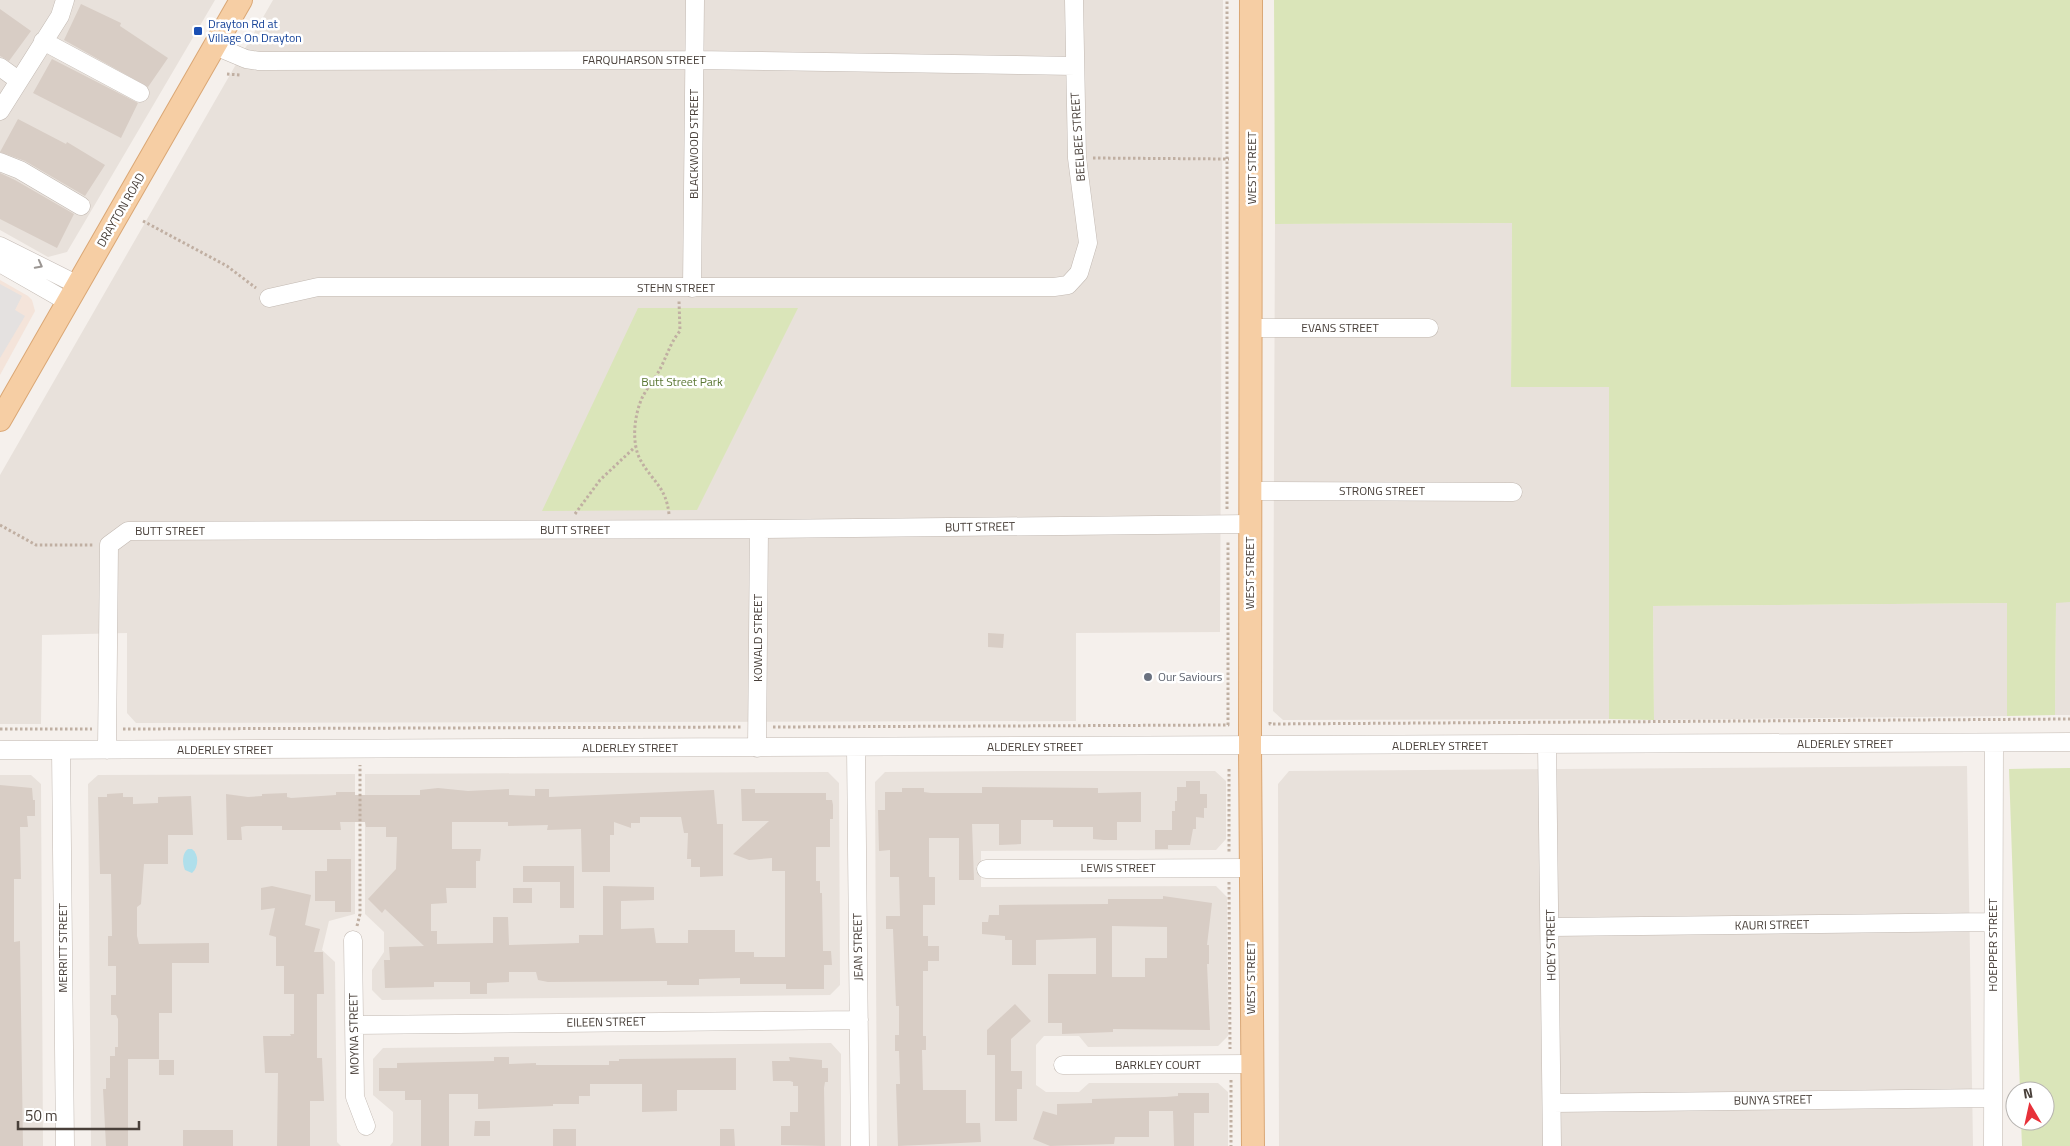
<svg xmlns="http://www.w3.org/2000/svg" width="2070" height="1146" font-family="'Titillium Web',sans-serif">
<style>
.residential{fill:#e8e1db}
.commercial{fill:#f4e4da}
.green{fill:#dae5b9}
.parking{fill:#e4e1e0}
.water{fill:#afdfeb}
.building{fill:#d8cdc5;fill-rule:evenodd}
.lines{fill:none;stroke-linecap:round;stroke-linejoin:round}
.minor-casing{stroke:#c2b9b2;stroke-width:19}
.major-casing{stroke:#daa775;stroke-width:24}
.path{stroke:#c0afa2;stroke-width:3;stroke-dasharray:2.5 2.5;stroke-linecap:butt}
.minor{stroke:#fff;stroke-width:18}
.major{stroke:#f6cea4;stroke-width:22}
.oneway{stroke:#9b9693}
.transit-dot{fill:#1a4fb4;stroke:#fff;stroke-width:2}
.worship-dot{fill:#6b7280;stroke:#fff;stroke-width:2}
.labels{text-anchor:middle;stroke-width:5;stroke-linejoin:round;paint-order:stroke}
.transit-label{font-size:12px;fill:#164399;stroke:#fff;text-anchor:start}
.street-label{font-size:12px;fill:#49403a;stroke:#fff}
.park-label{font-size:12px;fill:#597632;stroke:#fff}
.worship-label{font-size:12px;fill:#5b616d;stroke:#fff;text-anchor:start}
</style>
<rect width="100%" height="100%" fill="#f5f0ec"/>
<path class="residential" d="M0 0H215L67 252 48 257 0 230Z
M273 0H1223L1220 632 1076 633V721L136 723 127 713V633L42 635 41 724H0V475Z
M1512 223 1511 387H1609V719L1283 720 1273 711 1275 224Z
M2056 602H2070V715H2055Z
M2007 603V716L1654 720 1653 606Z
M1967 766 1973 1146H1279L1278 784 1289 771Z
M1022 771H1215L1226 781V839L1216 850 981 851V887L1216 886 1227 897 1228 1036 1218 1046 1088 1047 1079 1036H1044L1036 1045V1085L1046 1092H1079L1089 1083H1218L1228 1092V1146H877L875 782 885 772Z
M828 772 839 783 840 985 830 995 382 1000 372 990V970L384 952V932L365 914V774Z
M355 774V914L329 921 322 950 335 962 337 1142 341 1146H91L88 784 98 775Z
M0 775H31L41 784 43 1146H0Z
M831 1043 841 1054V1146H390L393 1142V1112L373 1095V1059L383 1048Z"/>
<path class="commercial" d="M0 280 28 296 32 300 35 311 0 375Z"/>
<path class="green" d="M1274 0H2070V602L2056 603 2055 715 2007 716V603L1653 606 1654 720 1609 719V387H1511L1512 223 1275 224Z
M638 308H798L697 510 542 511Z
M2070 768V1146H2022L2021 1121H2045V1091H2020L2009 769Z"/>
<path class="parking" d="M0 284 22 296 15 310 25 316 0 358Z"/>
<path class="water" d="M188 849H192C199 854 199 867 192 873L185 870C182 863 182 853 188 849Z"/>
<path class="building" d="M81 4 121 23 120 26 168 58 148 87 64 40Z
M0 9 31 31 9 61 0 56Z
M52 59 138 103 121 138 33 93Z
M18 119 66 144 67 142 105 165 85 196 25 161 0 152Z
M0 173 15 180 74 214 57 248 0 219Z
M988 633 1004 634 1003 648 988 647Z
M1186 781H1200V794H1207V808H1204V818L1196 817V829H1193L1190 845H1168V849H1155V830H1172V811H1175V801H1177V787H1186Z
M0 785 32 788 33 800H35V816H27L28 827H20L21 879H14V942L20 941 23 1146H0Z
M982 787 1098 788V793L1141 792V822H1117V840H1104L1093 839V827H1053V820H1021V844L999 845V824H972L974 880H959V838H929V877H935V905H923V936H928V946H939V961H928V971H923V1036H926V1050H922L923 1090H966V1123H980L981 1142 898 1146 896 1084H900L899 1051H895V1035H899V1006H896L893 929H886V916H900L899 877H890V850L879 851 878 810H885V792H902V788H924V792L931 793H982Z
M438 788 468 791 509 789V795L535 796V789H549V797L714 790 717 824H723V876L700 877V867H691V859H687L688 833H684L681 817H640V823H631V828L614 822V835H610V872H582L581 829 547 830 548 825 508 826V822H452V849H481L480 861H476V888H446L447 903 431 904V931H437V944L493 943V917H508L509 945 579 943V935H603V886L654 887V900L621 901V929L654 928 656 943H688V930H735V952H754V957H785V871H772V858L749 860 733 854 769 821H742L741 789H755V793H826V800H832L833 805V819H830V847H816V881H820V893H822L823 951H831L832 965H824V989H786V984H740V978L699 979V985H667V981L548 982 538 980 536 972H509V982L487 983V994H470V982H434V987L385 988 384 960H390L389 947 424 946 385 909 382 913 368 899 396 869 397 837H386V827H366L365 822H340L341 830H282V826H246L241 827 242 840H227L226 794 248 797 262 796V794L287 793V797L291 798 336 795V792H355V795H420V790Z
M123 793V797H133V804L158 803V797L191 796 193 835H168V864H144L141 904 137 907V936L139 944 209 943V963H172V1013H159V1059H128V1146H106L103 1089H106V1078H110V1056H115V1047H118V1019L116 1015H111V995H116V966H108V936H112L111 874H100L98 797H107V794Z
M327 859H351V912H335V901H315V871H327Z
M523 866H574V908H560V882H523Z
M272 886 311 895 305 925 320 929 314 952H323L324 994H317V1058H322L324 1101H310V1146H277L278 1073H265L263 1036H291L290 1034H294V994H284V966H276V937L269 935 275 908 261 910V888Z
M513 888H532V903H513Z
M1163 896 1212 903 1207 945H1209V964H1207L1210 1030 1113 1029V1032L1062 1034V1023H1048V974H1096V938L1036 940V965H1012V940H1005V936L982 934V922H988L989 915H999V905L1108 904V899H1163ZM1112 926 1167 927V958H1145V977H1112Z
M1015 1004 1031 1021 1011 1039V1071H1022V1089H1017V1121H995V1055H987V1030Z
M494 1057H509V1064L536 1063V1065H609V1061H619V1059L736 1058V1090H677V1111L642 1112V1084H590V1096H579V1104H553V1106L478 1109V1094H449V1146H421V1100H405V1091H379V1068H397V1063L494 1061Z
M789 1057 822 1060V1068H828V1082H825L824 1088 825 1146 781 1145V1126H790V1112H798V1086H793V1082L790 1081H773L772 1061H790Z
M159 1060H174V1075H159Z
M1178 1093H1209V1113H1194V1146H1174L1173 1111H1149V1137H1115L1114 1144 1050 1146 1033 1139 1043 1111 1057 1115V1104L1092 1103V1099L1165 1097 1178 1096Z
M475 1121H490V1136H474Z
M553 1129H576V1146H553Z
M720 1129H734L735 1146H720Z
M183 1130H233V1146H183Z"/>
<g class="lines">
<defs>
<path id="minor" d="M43 41 140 93
M215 46 246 59 259 61 694 60 1075 66
M0 67 18 80
M0 111 60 16 65 0
M0 162 20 170 81 206
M0 246 78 285
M0 263 68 302
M692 288 695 0
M269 298 318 287H1054L1068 285 1079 273 1088 243 1077 158 1074 0
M1251 328H1429
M1251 491 1513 492
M1547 745 1552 1146
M757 748 759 529
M856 748 860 1146
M0 750 2070 742
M61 750 65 1146
M107 750 109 545 128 531 759 529 1250 524
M986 869 1250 868
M1551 927 1992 922
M353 940 355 1097 366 1126
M354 1025 859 1020
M1063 1065 1252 1064
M1553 1103 1992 1098
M1993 1146 1994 743"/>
<path id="major" d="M1251 0 1250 747 1253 1146
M0 420 241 0"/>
</defs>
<use href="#minor" class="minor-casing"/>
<use href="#major" class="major-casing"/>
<path class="path" d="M227 74 240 75
M1093 158 1229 159
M143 221 227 266 256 288
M1227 509V0
M575 514 600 480 635 447
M669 514C666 487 653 482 641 461 631 444 634 416 642 398 647 388 655 379 660 369 667 356 670 343 680 331L679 301
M0 525 36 545H94
M1270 722V724L2070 719
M773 727 1228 725V541
M0 729H92
M123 729 742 727
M1229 769V854
M1229 882 1230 1049
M357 926 360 914V765
M1231 1080V1146"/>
<use href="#minor" class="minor"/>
<use href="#major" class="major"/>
</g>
<defs><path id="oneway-chevron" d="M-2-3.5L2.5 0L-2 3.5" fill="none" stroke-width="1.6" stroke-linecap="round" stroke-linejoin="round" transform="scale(1.25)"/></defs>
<use class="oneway" href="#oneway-chevron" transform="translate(39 265) rotate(28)"/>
<rect class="transit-dot" x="193" y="26" width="10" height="10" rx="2.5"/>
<circle class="worship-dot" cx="1148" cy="677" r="5"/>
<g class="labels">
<g class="transit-label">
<text x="208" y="28">Drayton Rd at<tspan x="208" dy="14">Village On Drayton</tspan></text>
</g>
<g class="street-label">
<text x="644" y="64">FARQUHARSON STREET</text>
<text transform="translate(1078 137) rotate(-94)" y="4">BEELBEE STREET</text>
<text transform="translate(694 144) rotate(-90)" y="4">BLACKWOOD STREET</text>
<text transform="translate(1252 168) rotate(-90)" y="4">WEST STREET</text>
<text transform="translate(121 210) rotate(-60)" y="4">DRAYTON ROAD</text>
<text x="676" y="292">STEHN STREET</text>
<text x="1340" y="332">EVANS STREET</text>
<text x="1382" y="495">STRONG STREET</text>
<text transform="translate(980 527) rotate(-1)" y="4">BUTT STREET</text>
<text x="575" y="534">BUTT STREET</text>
<text x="170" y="535">BUTT STREET</text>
<text transform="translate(1250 573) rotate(-90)" y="4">WEST STREET</text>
<text transform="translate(758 638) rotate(-90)" y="4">KOWALD STREET</text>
<text x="1845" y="748">ALDERLEY STREET</text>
<text x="1440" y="750">ALDERLEY STREET</text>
<text x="1035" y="751">ALDERLEY STREET</text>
<text x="630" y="752">ALDERLEY STREET</text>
<text x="225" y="754">ALDERLEY STREET</text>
<text x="1118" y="872">LEWIS STREET</text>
<text transform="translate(1772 925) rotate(-1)" y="4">KAURI STREET</text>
<text transform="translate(1551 945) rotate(-91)" y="4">HOEY STREET</text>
<text transform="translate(1993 945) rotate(-90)" y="4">HOEPPER STREET</text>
<text transform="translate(858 947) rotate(-91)" y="4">JEAN STREET</text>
<text transform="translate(63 948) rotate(-90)" y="4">MERRITT STREET</text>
<text transform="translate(1251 978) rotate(-90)" y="4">WEST STREET</text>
<text transform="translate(606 1022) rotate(-1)" y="4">EILEEN STREET</text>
<text transform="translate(354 1034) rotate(-91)" y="4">MOYNA STREET</text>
<text x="1158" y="1069">BARKLEY COURT</text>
<text transform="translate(1773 1100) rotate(-1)" y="4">BUNYA STREET</text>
</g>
<g class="park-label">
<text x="682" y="386">Butt Street Park</text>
</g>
<g class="worship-label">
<text x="1158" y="681">Our Saviours</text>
</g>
</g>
<g transform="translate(2030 1106) rotate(351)"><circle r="24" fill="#ffffff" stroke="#b6b3b0"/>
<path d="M0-4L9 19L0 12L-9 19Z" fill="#e7313a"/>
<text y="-8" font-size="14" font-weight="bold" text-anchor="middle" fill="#49403a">N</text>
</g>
<path d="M18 1121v8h121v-8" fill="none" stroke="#49403a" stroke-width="2.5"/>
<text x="25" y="1121" font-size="15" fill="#49403a" stroke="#ffffff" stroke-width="4" paint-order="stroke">50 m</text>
</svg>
